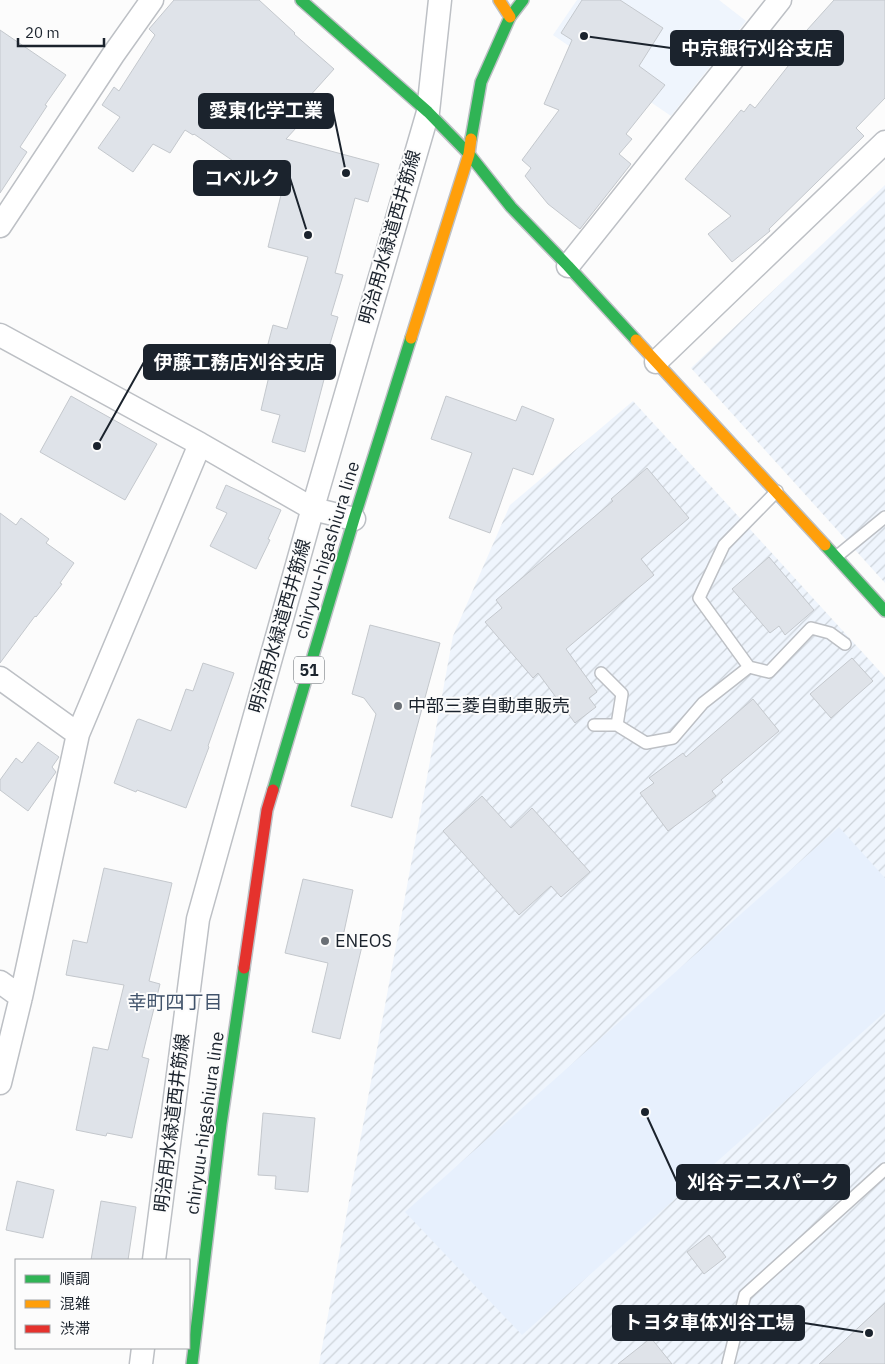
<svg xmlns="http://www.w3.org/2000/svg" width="885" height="1364" font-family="'IBM Plex Sans','Noto Sans JP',sans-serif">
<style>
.built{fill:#eff5fd}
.industrial{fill:url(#industrial-furrows)}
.pitch{fill:#e7f0fd}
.building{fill:#dfe3e9;stroke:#c4c8cd}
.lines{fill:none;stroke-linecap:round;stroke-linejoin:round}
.lane-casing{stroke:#bdc0c5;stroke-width:14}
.street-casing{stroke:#bdc0c5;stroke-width:25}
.fast-casing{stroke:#bdc0c5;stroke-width:14}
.slow-casing{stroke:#bdc0c5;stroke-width:14}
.jam-casing{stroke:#bdc0c5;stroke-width:14}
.lane{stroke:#fff;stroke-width:11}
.street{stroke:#fff;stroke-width:22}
.fast{stroke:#30b455;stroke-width:11}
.slow{stroke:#ff9f0a;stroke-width:11}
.jam{stroke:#e5322d;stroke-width:11}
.poi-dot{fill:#6a6f75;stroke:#fcfcfc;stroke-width:2}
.labels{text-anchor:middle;stroke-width:4;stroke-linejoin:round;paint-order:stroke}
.shield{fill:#fcfcfc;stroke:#5e646b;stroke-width:1}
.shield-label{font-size:16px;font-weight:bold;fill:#1b232d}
.street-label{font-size:18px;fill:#1b232d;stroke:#fcfcfc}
.poi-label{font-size:18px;fill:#1b232d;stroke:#fcfcfc;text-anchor:start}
.neighbourhood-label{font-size:19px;fill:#41536b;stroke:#fcfcfc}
.leader{fill:none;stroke:#1b232d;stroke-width:2}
.callout-dot{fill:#1b232d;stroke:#fcfcfc;stroke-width:2}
.callout{fill:#1b232d;stroke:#1b232d;stroke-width:2}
.callout-label{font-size:19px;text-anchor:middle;font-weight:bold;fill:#fff}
</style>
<defs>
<pattern id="industrial-furrows" width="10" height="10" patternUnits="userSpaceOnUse" patternTransform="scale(1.25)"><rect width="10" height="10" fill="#eff5fd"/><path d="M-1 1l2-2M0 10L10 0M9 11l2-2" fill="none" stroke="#ccd2d9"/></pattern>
</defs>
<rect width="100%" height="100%" fill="#fcfcfc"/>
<path class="built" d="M577 0H719L746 21 671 116 553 35Z"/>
<path class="industrial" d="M885 185V583L691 368Z
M633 401 885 677V1364H319L453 636 510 505Z"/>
<path class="pitch" d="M839 827 885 878V1012L522 1335 405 1212Z"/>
<path class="building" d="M174 0H259L295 33 294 34 334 69 308 98 317 105 286 139 379 164 368 202 355 198 335 273 343 275 331 315 338 317 323 367 327 368 305 452 272 442 280 415 261 410 269 376 260 374 273 325 287 329 308 257 268 247 285 179 239 165 194 134 193 135 185 130 170 153 153 144 133 172 98 148 120 117 102 105 114 87 119 91 155 35 149 29Z
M582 0H620L663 28 639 66 665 85 626 134 632 139 619 154 631 164 580 229 548 204 525 176 531 168 522 160 559 110 544 104 572 40 561 33Z
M834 0H885V98L856 128 864 136 769 229 770 231 732 262 708 234 731 216 685 179 741 110 744 112 750 104 755 108 796 56 789 50Z
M0 30 66 75 45 105 47 106 20 147 27 152 0 193Z
M71 396 157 444 125 500 40 452Z
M446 396 516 421 522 406 554 419 533 475 513 468 490 533 449 518 472 453 431 439Z
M647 468 689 518 641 559 654 575 566 649 597 692 589 698 596 707 575 723 538 673 533 678 485 622 502 608 496 600 613 501 611 499Z
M226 485 281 510 268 539 270 540 256 569 210 546 227 513 216 508Z
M0 513 16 525 21 518 49 539 46 543 74 563 60 583 62 584 36 617 35 616 0 663Z
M769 557 814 610 785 635 779 626 770 633 732 589Z
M370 625 440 643 392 818 351 806 376 714 364 698 352 694Z
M852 658 873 681 831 718 810 694Z
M203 663 234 673 208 746 209 747 186 808 137 790 136 792 114 783 137 720 139 719 171 731 186 689 193 691Z
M753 699 779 731 721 780 723 782 712 791 716 796 668 831 640 793 654 783 649 778 683 753 686 757Z
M38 742 59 757 52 767 56 772 28 811 0 790V780L16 758 22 763Z
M482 796 511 828 532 808 590 872 561 897 551 886 519 915 443 831Z
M104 868 172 883 149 981 160 984 142 1057 149 1059 132 1138 107 1133 106 1136 76 1130 93 1047 108 1050 124 985 66 975 73 940 87 943Z
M303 879 353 890 342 941 362 946 340 1039 312 1032 328 963 285 953Z
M263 1113 315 1118 308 1192 275 1189 276 1176 258 1175Z
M17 1181 54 1190 43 1238 6 1230Z
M101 1201 136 1207 128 1260H91Z
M709 1235 726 1257 704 1274 687 1252Z
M885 1303V1364H819Z
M651 1338 672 1364H618Z"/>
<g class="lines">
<defs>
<path id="lane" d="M836 557 885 517
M749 667 769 672 811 628 830 633 845 644
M601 673 622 694 617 725 646 743 673 738 703 703 749 667 699 598 724 545 777 491
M594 725H617
M728 1364 745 1295 885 1169"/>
<path id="street" d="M0 226 113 55 152 0
M568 266 780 0
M0 335 200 444 313 509 354 519
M656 362 885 142
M0 678 78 734
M0 982 21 997
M0 1083 21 997 78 734 200 444
M154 1260 198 919 316 497 428 112 440 0
M141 1364 143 1348"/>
<path id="fast" d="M301 0 428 112 469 154 511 207 568 266 636 340
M471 139 481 82 510 17 523 0
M825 545 885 611
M273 790 354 519 411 338
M192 1364 221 1124 244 968"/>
<path id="slow" d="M499 0 510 17
M411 338 469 154 471 139
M636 340 825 545"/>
<path id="jam" d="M244 968 267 810 273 790"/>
</defs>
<use href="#lane" class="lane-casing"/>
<use href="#street" class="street-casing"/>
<use href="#fast" class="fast-casing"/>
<use href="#slow" class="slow-casing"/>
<use href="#jam" class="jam-casing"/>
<use href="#lane" class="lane"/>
<use href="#street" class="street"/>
<use href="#fast" class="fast"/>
<use href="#slow" class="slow"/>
<use href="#jam" class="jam"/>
</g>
<g class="poi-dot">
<circle cx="398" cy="706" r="5"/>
<circle cx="325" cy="941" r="5"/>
</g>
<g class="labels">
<rect class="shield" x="294" y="656.5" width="30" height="27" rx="4"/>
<g class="shield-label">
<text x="309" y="676">51</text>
</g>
<g class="street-label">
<text transform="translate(390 237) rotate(-74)" y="6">明治用水緑道西井筋線</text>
<text transform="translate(327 550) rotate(-73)" y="6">chiryuu-higashiura line</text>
<text transform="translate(280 626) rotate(-74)" y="6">明治用水緑道西井筋線</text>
<text transform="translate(172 1123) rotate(-83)" y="6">明治用水緑道西井筋線</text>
<text transform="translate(205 1123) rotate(-82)" y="6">chiryuu-higashiura line</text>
</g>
<g class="poi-label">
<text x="408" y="712">中部三菱自動車販売</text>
<text x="335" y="947">ENEOS</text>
</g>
<g class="neighbourhood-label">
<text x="175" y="1009">幸町四丁目</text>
</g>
</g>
<path class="leader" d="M584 36L671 48M346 173L333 111M308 235L290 178M97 446L144 362M645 1112L677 1182M869 1333L804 1323"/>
<g class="callout-dot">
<circle cx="584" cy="36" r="5"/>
<circle cx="346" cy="173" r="5"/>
<circle cx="308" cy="235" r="5"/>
<circle cx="97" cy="446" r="5"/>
<circle cx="645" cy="1112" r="5"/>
<circle cx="869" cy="1333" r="5"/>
</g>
<g class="callout">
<rect x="671" y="31" width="172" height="34" rx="5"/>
<rect x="199" y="94" width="134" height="34" rx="5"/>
<rect x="194" y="161" width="96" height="34" rx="5"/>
<rect x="144" y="345" width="191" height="34" rx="5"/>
<rect x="677" y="1165" width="172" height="34" rx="5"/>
<rect x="613" y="1306" width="191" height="34" rx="5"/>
</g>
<g class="callout-label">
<text x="757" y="55">中京銀行刈谷支店</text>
<text x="266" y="117">愛東化学工業</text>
<text x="242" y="185">コベルク</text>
<text x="239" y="369">伊藤工務店刈谷支店</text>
<text x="763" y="1189">刈谷テニスパーク</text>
<text x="709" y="1329">トヨタ車体刈谷工場</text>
</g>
<rect x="15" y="1259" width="175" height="90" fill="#fcfcfc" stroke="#a2a5a9"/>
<rect x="25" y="1275" width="25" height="8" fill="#30b455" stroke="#a2a5a9"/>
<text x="60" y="1284" font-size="15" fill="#1b232d">順調</text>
<rect x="25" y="1300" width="25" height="8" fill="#ff9f0a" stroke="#a2a5a9"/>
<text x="60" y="1309" font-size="15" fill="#1b232d">混雑</text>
<rect x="25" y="1325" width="25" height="8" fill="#e5322d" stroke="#a2a5a9"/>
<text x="60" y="1334" font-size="15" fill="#1b232d">渋滞</text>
<path d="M18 38v8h86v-8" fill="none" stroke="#1b232d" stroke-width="2.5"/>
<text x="25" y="38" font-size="15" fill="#1b232d" stroke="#fcfcfc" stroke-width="4" paint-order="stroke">20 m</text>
</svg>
